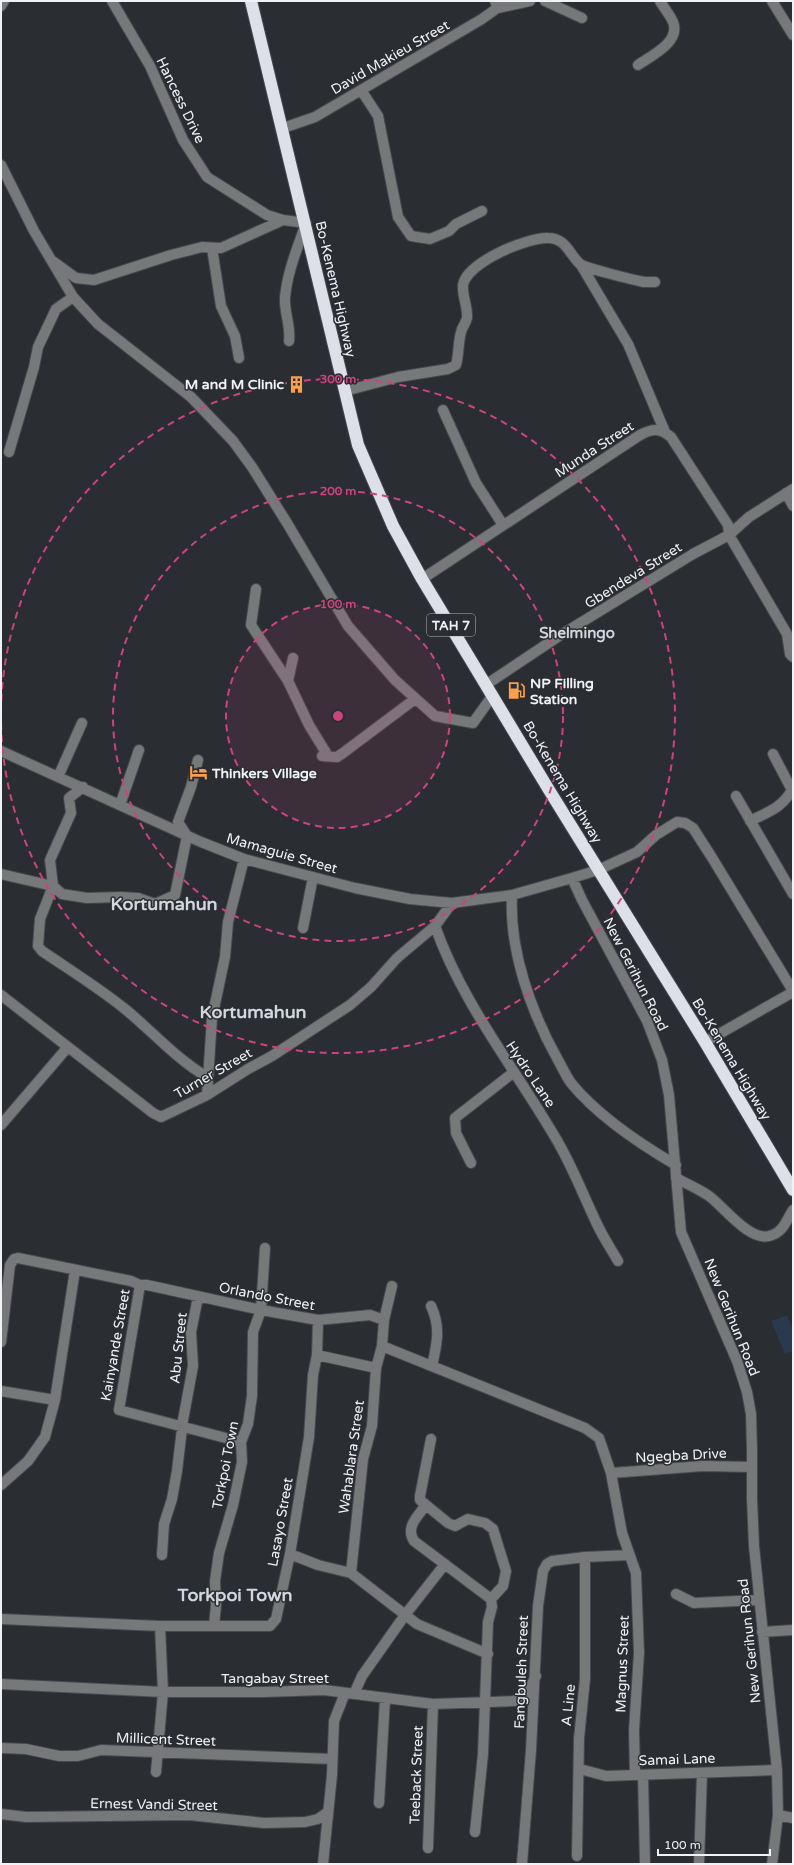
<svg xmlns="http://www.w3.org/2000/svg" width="794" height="1865" font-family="'Varela Round',sans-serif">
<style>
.green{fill:#29394e}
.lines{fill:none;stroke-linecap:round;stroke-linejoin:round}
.minor-casing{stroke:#46494d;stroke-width:12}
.highway-casing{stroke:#46494d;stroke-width:14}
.minor{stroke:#76787a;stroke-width:10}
.highway{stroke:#dde1e7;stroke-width:12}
.ring{fill:none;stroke:#cb447a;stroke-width:2;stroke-dasharray:7 5}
.labels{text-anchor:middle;stroke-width:3;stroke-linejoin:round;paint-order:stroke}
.shield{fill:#2a2d32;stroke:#b5b7ba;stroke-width:1}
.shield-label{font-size:13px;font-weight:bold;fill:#f0f2f5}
.street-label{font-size:14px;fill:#f0f2f5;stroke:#2a2d32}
.poi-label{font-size:14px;font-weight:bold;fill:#f0f2f5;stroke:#2a2d32;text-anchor:start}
.neighbourhood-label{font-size:15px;font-weight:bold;fill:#d2d7dc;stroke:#2a2d32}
.district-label{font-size:18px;font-weight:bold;fill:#d2d7dc;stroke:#2a2d32}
.centre{fill:#cb447a;stroke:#2a2d32;stroke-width:2}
.ring-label{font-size:12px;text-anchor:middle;font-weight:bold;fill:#cb447a;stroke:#2a2d32;stroke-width:3;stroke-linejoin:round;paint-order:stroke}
</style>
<rect width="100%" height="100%" fill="#2a2d32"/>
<path class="green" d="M787 1315 793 1330V1351L785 1354 771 1321Z"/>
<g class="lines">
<defs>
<path id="minor" d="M112 1 150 66 183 140 207 177 267 215 283 220 306 223C298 247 287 272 285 298 284 312 291 326 289 341
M495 1 498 8 530 1
M545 1 582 18
M772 1 793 35
M1 6 4 1
M638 65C651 56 681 42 673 22 670 15 664 8 660 1
M361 90 378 116 398 217 411 236 430 239 449 231 456 224 482 211
M283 128 315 117 482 19 507 1
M1 165 34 231 73 297 98 324 191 397 233 441 252 467 287 523 348 626 395 680 435 716 473 723 493 695
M212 248 221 306 235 336 239 358
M54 262 76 278 94 280 171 255 202 247 221 248 283 220
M581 265 628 344 665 432
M345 391 398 377 448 369 456 365C459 354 458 343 461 332 462 327 466 323 467 318 468 307 462 296 463 285 467 262 528 237 548 238 566 238 569 254 580 264 585 268 634 280 644 282H655
M443 410 476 483 503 525
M9 452 34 367 38 347 56 309 73 297
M786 493 793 506
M422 579 640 435C653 428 660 428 671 437L728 525 729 535 787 634 790 654 793 657
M256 589 251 625 288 681
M293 658 288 681 309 725 328 756
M487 684 559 636 693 554 729 535 749 517 793 489
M1 751 201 842 244 859 355 888 410 899 452 903 512 895 572 878
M773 754 793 792
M322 756 337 757 343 753 415 699
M58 777 82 723
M83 787 69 798 71 813 50 860 53 886 40 919 38 946 42 951C70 970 99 988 125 1009 153 1032 175 1058 207 1077
M736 796 793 894
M120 805 139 750
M750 821C768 812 782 808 792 790
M1 874 53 886 62 894 87 898 121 897 138 898 155 904 175 895 187 836 178 822 191 787 198 760
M512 895C509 950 531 1012 558 1060 562 1067 566 1076 571 1083 598 1116 640 1144 676 1165
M452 903 435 926C462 1003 514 1067 555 1137 572 1165 583 1195 597 1224 603 1237 611 1249 618 1261
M303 928 313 877
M1 995 153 1113 161 1117 207 1095 248 1069 272 1056 350 1005 371 987 397 958 435 926
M705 1042 793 992
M207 1095 212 1018 225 957 228 922 244 859
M1 1125 67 1048
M471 1163 456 1133 455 1118 514 1072
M676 1178C687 1184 699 1189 709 1196 724 1207 749 1241 769 1236 783 1233 786 1221 793 1210
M140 1285 119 1410 241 1442
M431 1306C441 1327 437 1344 432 1366
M384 1320 392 1286
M1 1342 10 1265 14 1259 18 1258 131 1281 140 1285H147L261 1310 318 1320 370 1315 384 1320 382 1346 585 1428 599 1438 611 1473 622 1533 636 1573 639 1653 634 1730 635 1775
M317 1355 318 1320
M1 1391 55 1400
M431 1439 420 1496V1500L448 1523 455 1526 468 1519 485 1523 493 1529 506 1571 503 1586 491 1599
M611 1473 703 1466 752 1467
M1 1485 28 1461 45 1437 55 1400 75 1270
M426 1505C418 1516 405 1527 414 1541L491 1599 492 1607 488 1622 483 1754 475 1832
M290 1554 318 1565 351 1573 417 1624 488 1654
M162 1555 164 1524 172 1499 177 1471 183 1420 193 1366 191 1332 198 1297
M351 1573 363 1459 372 1426 376 1368 382 1346
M676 1594 694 1603 759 1600
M1 1619 160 1626H270L276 1619 290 1554 309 1437 313 1375 317 1355 376 1368
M214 1626 216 1605 215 1581 219 1553 233 1505 242 1462 241 1442 248 1424 252 1396 253 1332 261 1310 265 1248
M762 1632 793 1630
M1 1684 163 1692H263L324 1690 433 1704 514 1701 527 1693 536 1676
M354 1694 362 1676 405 1615 445 1564
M1 1748 26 1749 59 1756H78L101 1750 332 1759
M580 1769 606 1776 777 1770
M156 1772 163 1692 160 1626
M643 1776 645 1864
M379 1803 385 1699
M1 1814 26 1817 189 1815 264 1823 305 1822 318 1819 328 1812
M778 1815 793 1818
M428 1848 433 1704
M577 1856 579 1738 585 1679V1557
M323 1864 332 1775 334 1721 345 1693
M522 1864 531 1750 538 1606 543 1571 547 1564 552 1561 585 1557 629 1555
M699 1864 702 1773
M772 1864 778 1815 777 1770 754 1546 752 1499V1450L751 1414 747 1392 737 1361 681 1232 669 1095 662 1060 647 1021 582 900 572 878 598 870 637 852 656 835 677 822 685 823 693 828 711 856 793 991"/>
<path id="highway" d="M251 1 358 445 393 526 422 579 549 790 705 1042 793 1190"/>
</defs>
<use href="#minor" class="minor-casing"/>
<use href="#highway" class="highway-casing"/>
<use href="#minor" class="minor"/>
<use href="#highway" class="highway"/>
</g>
<circle cx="338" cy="716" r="112" fill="#cb447a" fill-opacity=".12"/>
<g class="ring">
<circle cx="338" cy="716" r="112"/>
<circle cx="338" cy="716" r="225"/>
<path d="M1 713A337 337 0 1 1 1 719"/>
</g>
<defs>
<symbol id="building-bare" viewBox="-9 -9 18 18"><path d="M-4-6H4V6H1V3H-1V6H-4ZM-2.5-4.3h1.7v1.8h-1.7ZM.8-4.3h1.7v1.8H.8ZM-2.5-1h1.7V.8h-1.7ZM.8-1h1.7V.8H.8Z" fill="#f8a04b" stroke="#2a2d32" stroke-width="2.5" paint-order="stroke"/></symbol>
<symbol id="fuel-bare" viewBox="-9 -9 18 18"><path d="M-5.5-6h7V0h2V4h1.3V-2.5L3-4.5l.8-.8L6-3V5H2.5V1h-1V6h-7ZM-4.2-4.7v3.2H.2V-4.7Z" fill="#f8a04b" stroke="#2a2d32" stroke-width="2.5" paint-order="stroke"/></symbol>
<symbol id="hotel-bare" viewBox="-9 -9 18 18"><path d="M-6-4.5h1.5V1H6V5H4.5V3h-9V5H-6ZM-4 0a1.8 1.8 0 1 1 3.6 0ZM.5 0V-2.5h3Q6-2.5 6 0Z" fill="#f8a04b" stroke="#2a2d32" stroke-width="2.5" paint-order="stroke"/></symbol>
</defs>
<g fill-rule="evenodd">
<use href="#building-bare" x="284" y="372" width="25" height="25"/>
<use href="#fuel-bare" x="504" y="678" width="25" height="25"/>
<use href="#hotel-bare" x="186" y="760" width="25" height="25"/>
</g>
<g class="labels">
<rect class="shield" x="427" y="614" width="48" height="22" rx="3"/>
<g class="shield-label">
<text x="451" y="630">TAH 7</text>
</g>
<g class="street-label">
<text transform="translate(390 57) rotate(-30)" y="5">David Makieu Street</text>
<text transform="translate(181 100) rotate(64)" y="5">Hancess Drive</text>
<text transform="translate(336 289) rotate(77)" y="5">Bo-Kenema Highway</text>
<text transform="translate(594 449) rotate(-33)" y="5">Munda Street</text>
<text transform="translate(633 575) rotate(-32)" y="5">Gbendeva Street</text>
<text transform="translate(563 782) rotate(59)" y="5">Bo-Kenema Highway</text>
<text transform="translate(282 853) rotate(16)" y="5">Mamaguie Street</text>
<text transform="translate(636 974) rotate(63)" y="5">New Gerihun Road</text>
<text transform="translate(732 1059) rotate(59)" y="5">Bo-Kenema Highway</text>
<text transform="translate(213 1073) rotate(-30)" y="5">Turner Street</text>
<text transform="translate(531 1074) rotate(56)" y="5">Hydro Lane</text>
<text transform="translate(267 1296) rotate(11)" y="5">Orlando Street</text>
<text transform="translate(732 1317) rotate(68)" y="5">New Gerihun Road</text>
<text transform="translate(115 1345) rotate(-80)" y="5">Kainyande Street</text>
<text transform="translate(178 1348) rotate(-84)" y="5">Abu Street</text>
<text transform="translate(681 1455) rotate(-3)" y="5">Ngegba Drive</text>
<text transform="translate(351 1457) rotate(-82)" y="5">Wahablara Street</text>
<text transform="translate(225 1465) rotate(-79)" y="5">Torkpoi Town</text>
<text transform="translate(280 1522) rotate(-80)" y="5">Lasayo Street</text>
<text transform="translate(749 1641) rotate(-96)" y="5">New Gerihun Road</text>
<text transform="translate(622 1664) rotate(-88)" y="5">Magnus Street</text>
<text transform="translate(521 1672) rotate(-88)" y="5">Fangbuleh Street</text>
<text x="275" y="1683">Tangabay Street</text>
<text transform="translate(568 1705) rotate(-84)" y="5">A Line</text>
<text transform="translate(166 1739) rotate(2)" y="5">Millicent Street</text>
<text transform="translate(677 1759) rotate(-2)" y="5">Samai Lane</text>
<text transform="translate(416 1775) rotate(-88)" y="5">Teeback Street</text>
<text transform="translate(154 1804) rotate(1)" y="5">Ernest Vandi Street</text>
</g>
<g class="poi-label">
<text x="284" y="389" text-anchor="end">M and M Clinic</text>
<text x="530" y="688">NP Filling<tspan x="530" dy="16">Station</tspan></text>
<text x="212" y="778">Thinkers Village</text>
</g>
<g class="neighbourhood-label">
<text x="577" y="638">Shelmingo</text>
</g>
<g class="district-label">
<text x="164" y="910">Kortumahun</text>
<text x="253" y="1018">Kortumahun</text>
<text x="235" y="1601">Torkpoi Town</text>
</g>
</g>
<circle cx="338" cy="716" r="6" class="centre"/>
<g class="ring-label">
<text x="338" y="383">300 m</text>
<text x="338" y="495">200 m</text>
<text x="338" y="608">100 m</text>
</g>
<rect width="794" height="1865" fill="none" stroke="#f0f2f5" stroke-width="4"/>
<path d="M658 1849v6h112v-6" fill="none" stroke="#f0f2f5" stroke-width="2"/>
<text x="664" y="1849" font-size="12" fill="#f0f2f5" stroke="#2a2d32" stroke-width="3" paint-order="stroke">100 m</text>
</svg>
